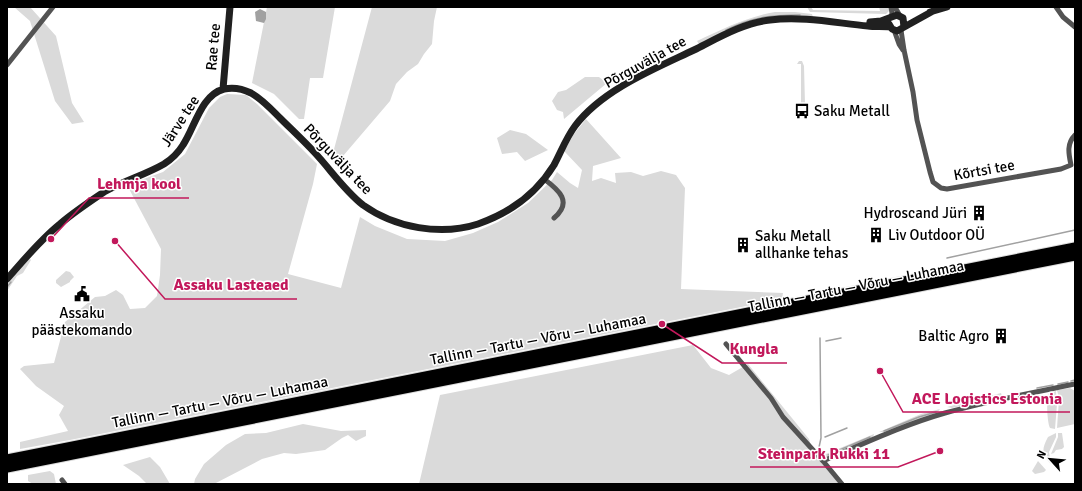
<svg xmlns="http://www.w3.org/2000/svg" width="1082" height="491" font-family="Signika,sans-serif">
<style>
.green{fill:#dadada}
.water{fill:#a1a1a1}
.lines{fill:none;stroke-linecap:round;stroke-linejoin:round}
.stream{stroke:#a1a1a1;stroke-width:1.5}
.highway-casing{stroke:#dbdbdb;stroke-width:11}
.street{stroke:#535353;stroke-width:5}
.secondary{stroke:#202020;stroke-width:7}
.highway{stroke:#000;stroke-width:9}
.labels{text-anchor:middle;stroke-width:3;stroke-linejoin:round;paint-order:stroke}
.street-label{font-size:15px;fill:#000;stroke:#fff}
.poi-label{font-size:15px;fill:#000;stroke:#fff;text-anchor:start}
.leader{fill:none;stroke:#c2185b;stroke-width:1.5}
.callout-dot{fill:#c2185b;stroke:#fff;stroke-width:1.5}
.callout-label{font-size:16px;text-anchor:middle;font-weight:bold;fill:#c2185b;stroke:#fff;stroke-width:3;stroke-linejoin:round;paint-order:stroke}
</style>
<rect width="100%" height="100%" fill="#fff"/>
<path class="green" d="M14 7H30L56 36 72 103 84 122 72 124 55 101 30 21Z
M267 7H335L323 78H310L304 119H299L274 94 252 83Z
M372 7H437L434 21 432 44 424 54 418 64 407 72 396 84 390 101 343 156 333 153Z
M807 7H811L813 10 880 11 879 7H889L890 10 886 14 810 12Z
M775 12H795L812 14 813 17 776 16 757 19 699 44 697 41C723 29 747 17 775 12Z
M799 61H802L804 66 805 104 801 108 797 105 801 104V64H797Z
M585 77H599L607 83 564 119 563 112 557 110 552 101 558 92 566 90Z
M227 94 246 95 257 104 317 164 313 184 288 274 341 288 360 217 375 226 407 239 445 241 473 233 498 222 528 203 552 180 557 172 570 183 578 188 582 170 564 151 574 134 586 119 621 158 593 166 592 181 601 178 616 183 615 173 631 172 643 176 661 171 676 175 685 188 681 289 783 293 782 299 70 440 20 449V442L68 431 59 415 64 406 36 386 20 369 24 366 54 363 65 322 95 297 105 296 116 290 123 295 130 309 145 308 157 296 160 275 161 249 127 185 163 172 185 154 209 108 220 97Z
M510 130 526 134 548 150 525 161 517 152 502 154 497 138Z
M30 259 31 260 23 273 17 276 7 291V283L27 261Z
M66 271 70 272 74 277 70 281V282L61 287 56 283V280Z
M693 345 711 368 729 375 748 364 809 439 813 452 839 484H419L440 395Z
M1070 388 1075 391V424L1057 428 1059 399 1057 390Z
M1056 391 1057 404 1055 429 1050 428C1047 422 1046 399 1049 393Z
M1001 393 1002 396 952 408 947 407Z
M940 409 937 413 916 420 885 432H879L921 414Z
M303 424 341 431 366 430V436L356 441 348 435 342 438 325 450 296 454 284 453 262 459 214 484H194L195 479 204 464 226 445 245 434 266 433Z
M1056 433V437L1049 452 1051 464C1042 454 1041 450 1048 437Z
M1058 433H1062L1064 447 1062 449 1056 450 1054 453 1051 454 1058 437Z
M874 434 873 437 826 458 821 456Z
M150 457 160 467 170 484H147L139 476 123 465Z
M1038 461 1046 470 1044 472 1035 474 1032 471Z
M50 471 54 474 56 484H33L28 481V475Z"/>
<path class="water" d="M260 9 266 12V19L264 23 256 21 255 12Z"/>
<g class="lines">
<path class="stream" d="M726 30C752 17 771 15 800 15
M947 258 1075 230
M7 287 11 282
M826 341 841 338
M1071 381 1075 380
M1058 384 1068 382
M1037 388 1053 385
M884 431 919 417 936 412
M825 437 847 428
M818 452 821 438 820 338
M828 455 870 437"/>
<defs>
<path id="highway" d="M7 459 1075 247
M7 468 1075 256"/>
</defs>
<use href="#highway" class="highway-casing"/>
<path class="street" d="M891 7 892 13 891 17
M895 7 900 16
M1056 7 1063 17 1075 27
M894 30 899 44 903 50
M901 30 904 50 913 92 917 120 930 172 933 182 941 188 947 189 1061 169 1071 165C1069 155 1066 144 1075 135
M7 65 53 7
M544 179C559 190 573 202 554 218
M726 344 771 398 783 417 823 461 842 484
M823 461C863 444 903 425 945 413 988 401 1031 393 1075 384
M62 480 65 484"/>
<path class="secondary" d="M930 12 947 7
M870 22 881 21 897 15 903 18 904 27
M889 24 892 29 897 31 933 11
M223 89 230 7
M7 279C24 260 40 240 60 224 74 212 89 202 104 192 123 181 145 175 164 164 172 159 178 153 183 145 195 127 201 95 224 89 233 87 243 89 251 93 262 99 271 109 280 118 291 129 304 141 315 153 331 170 344 190 363 205 395 228 441 236 478 224 510 213 536 194 554 165 561 152 566 138 575 126 602 90 654 69 694 50 718 38 743 23 770 20 803 16 836 23 868 26 875 27 883 26 890 27"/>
<use href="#highway" class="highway"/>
</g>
<defs>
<symbol id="bus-bare" viewBox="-9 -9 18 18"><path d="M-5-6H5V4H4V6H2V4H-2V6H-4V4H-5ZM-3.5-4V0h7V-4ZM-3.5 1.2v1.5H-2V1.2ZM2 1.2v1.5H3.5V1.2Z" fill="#000" stroke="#fff" stroke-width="2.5" paint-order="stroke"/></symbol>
<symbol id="building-bare" viewBox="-9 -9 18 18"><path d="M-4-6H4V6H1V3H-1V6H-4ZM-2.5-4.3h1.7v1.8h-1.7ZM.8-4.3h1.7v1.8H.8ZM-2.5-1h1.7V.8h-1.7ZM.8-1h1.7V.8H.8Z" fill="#000" stroke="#fff" stroke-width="2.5" paint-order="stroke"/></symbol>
<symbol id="civic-bare" viewBox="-9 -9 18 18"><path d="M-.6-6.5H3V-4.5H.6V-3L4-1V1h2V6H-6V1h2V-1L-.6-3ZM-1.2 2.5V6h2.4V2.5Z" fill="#000" stroke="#fff" stroke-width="2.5" paint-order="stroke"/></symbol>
</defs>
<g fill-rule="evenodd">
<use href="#bus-bare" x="791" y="100" width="22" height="22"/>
<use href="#building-bare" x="968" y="202" width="22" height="22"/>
<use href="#building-bare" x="865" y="224" width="22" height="22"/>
<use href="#building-bare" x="732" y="234" width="22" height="22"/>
<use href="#civic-bare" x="71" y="283" width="22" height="22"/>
<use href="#building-bare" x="990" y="325" width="22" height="22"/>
</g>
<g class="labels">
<g class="street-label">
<text transform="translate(213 47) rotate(-85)" y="5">Rae tee</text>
<text transform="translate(645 62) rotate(-29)" y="5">Põrguvälja tee</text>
<text transform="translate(180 121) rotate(-57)" y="5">Järve tee</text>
<text transform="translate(338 159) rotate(46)" y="5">Põrguvälja tee</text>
<text transform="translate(984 170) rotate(-10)" y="5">Kõrtsi tee</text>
<text transform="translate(856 286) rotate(-11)" y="5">Tallinn — Tartu — Võru — Luhamaa</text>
<text transform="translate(538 339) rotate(-11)" y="5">Tallinn — Tartu — Võru — Luhamaa</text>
<text transform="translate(220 402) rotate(-11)" y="5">Tallinn — Tartu — Võru — Luhamaa</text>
</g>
<g class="poi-label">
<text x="814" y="116">Saku Metall</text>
<text x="967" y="218" text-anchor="end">Hydroscand Jüri</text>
<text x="888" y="240">Liv Outdoor OÜ</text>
<text x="755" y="241">Saku Metall<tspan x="755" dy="17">allhanke tehas</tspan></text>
<text x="82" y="318" text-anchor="middle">Assaku<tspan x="82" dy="17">päästekomando</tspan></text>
<text x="989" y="341" text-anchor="end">Baltic Agro</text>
</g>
</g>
<path class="leader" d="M51 239L89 198H189M115 241L165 299H297M662 324L722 363H787M880 371L903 412H1070M940 451L898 467H750"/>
<g class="callout-dot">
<circle cx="51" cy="239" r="4"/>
<circle cx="115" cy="241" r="4"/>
<circle cx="662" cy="324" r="4"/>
<circle cx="880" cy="371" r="4"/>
<circle cx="940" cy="451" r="4"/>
</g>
<g class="callout-label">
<text x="139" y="189">Lehmja kool</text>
<text x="231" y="290">Assaku Lasteaed</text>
<text x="754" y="354">Kungla</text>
<text x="987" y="404">ACE Logistics Estonia</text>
<text x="824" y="459">Steinpark Rukki 11</text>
</g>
<rect width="1082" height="491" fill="none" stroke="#000000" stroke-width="16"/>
<g transform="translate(1050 459) rotate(297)" stroke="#ffffff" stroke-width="3" paint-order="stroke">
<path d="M0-3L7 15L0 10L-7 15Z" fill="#000000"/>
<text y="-6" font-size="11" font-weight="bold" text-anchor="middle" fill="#000000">N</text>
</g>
</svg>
